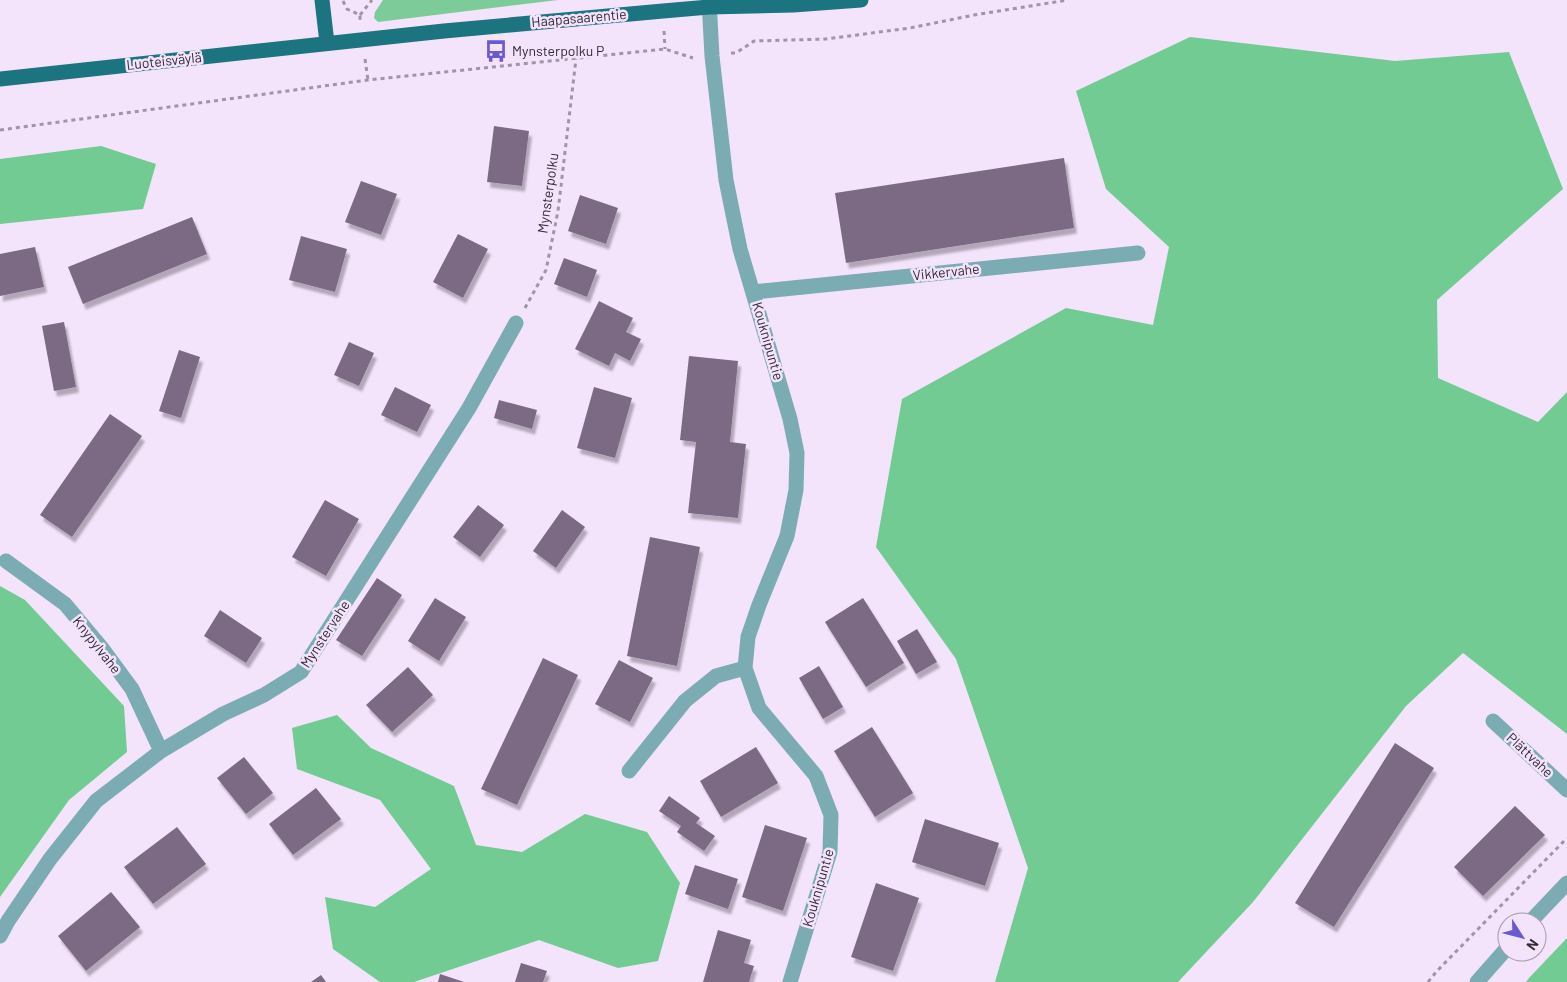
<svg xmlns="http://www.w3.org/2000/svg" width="1567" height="982" font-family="Barlow,sans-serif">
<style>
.green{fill:#7ccb99}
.forest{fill:#71cb93}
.building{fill:#7c6a84;filter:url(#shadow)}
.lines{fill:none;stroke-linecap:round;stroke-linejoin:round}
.path{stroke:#a094a6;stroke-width:3;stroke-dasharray:4 4;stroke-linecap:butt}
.minor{stroke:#7bacb4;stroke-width:15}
.major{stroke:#1b747f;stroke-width:15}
.labels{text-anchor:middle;stroke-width:5;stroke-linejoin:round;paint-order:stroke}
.street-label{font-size:14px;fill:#322a35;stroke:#f3e3fb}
.poi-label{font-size:14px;fill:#322a35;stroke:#f3e3fb;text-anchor:start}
</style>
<defs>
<filter id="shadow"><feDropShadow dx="3" dy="5.5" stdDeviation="1" flood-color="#0004"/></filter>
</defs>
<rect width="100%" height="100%" fill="#f3e3fb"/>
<path class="green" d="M383 0H558L378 22 374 18 375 12Z"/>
<path class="forest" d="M1190 37 1395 61 1509 52 1563 189 1437 300 1438 378 1538 422 1567 392V734L1463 653 1406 706 1253 902 1178 982H995L1028 868 956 659 876 547 902 399 1066 308 1153 325 1169 247 1106 189 1076 91Z
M101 146 156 164 143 209 0 224V159Z
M0 586 25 600 124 706 127 752 69 800 0 897Z
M337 715 371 748 454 786 476 845 522 852 585 814 647 832 680 883 658 961 618 968 539 940 414 982H380L333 949 325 897 375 907 431 869 380 800 297 769 292 728Z
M1567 938V982H1526L1529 978Z"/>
<path class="building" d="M494 126 529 131 522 186 487 182Z
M1064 158 1074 228 846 263 835 193Z
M361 181 397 194 381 235 345 222Z
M580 195 618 208 606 244 568 231Z
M192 217 207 254 83 304 68 267Z
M458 234 488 249 463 298 433 282Z
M301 236 347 249 335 292 289 280Z
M35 247 44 287 0 296V254Z
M564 258 597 270 587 297 554 284Z
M599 301 633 318 626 332 641 339 630 361 615 353 609 366 575 349Z
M64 322 76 387 54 391 42 326Z
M349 342 374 353 359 386 334 375Z
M179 350 200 357 181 418 159 411Z
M689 356 738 361 730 442 746 444 738 518 688 513 696 442 680 440Z
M395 387 431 405 417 432 381 415Z
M594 387 632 398 615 458 577 448Z
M499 400 537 410 532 429 494 418Z
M110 414 142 436 72 537 40 515Z
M325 500 359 519 326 576 292 557Z
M478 505 504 525 480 557 453 537Z
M562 510 585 527 556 568 533 551Z
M650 537 700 547 677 666 627 656Z
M377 578 402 595 362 656 336 640Z
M435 598 466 617 439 661 408 641Z
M863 598 904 663 866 687 825 622Z
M220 610 262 638 246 663 204 636Z
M917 629 937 662 916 674 897 641Z
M543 658 578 675 517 805 481 789Z
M619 660 653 678 630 722 595 704Z
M819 666 843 707 823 719 799 678Z
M408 667 433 695 392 732 366 705Z
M872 727 913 793 875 817 834 751Z
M1395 743 1434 768 1334 927 1295 903Z
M756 747 778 783 721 817 700 781Z
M244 757 273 793 246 814 217 778Z
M316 788 341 819 293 855 269 824Z
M669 796 700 818 696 823 715 836 704 851 677 832 681 826 659 811Z
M1515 806 1545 835 1483 896 1454 867Z
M925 819 999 843 985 886 912 862Z
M765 825 807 838 783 911 742 897Z
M177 827 206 864 153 904 124 867Z
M695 865 738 879 728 909 685 894Z
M876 883 919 898 893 971 851 957Z
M111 892 140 927 86 971 58 936Z
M718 930 751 940 744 963 754 966 749 982H703Z
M521 963 547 971 543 982H515Z
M440 974 464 982H438Z
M321 975 326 982H311Z"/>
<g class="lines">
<path class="path" d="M343 1 347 9 360 15V21
M360 15 372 0
M664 31 665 49
M731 53H736L754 41 826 39 910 28 974 15 1068 0
M365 59 368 80
M0 130 368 80 665 49 693 58
M525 308 546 270 558 211 576 59
M1428 982 1437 971 1567 838"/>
<path class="minor" d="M753 292 1138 253
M6 561 65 604 101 647 132 689 161 751
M745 668 759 708 816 776 831 815 830 852 790 982
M1493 721 1567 790
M629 771 685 701 716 676 745 668 748 637 759 605 787 536 796 490 797 453 790 419 740 249 726 180 712 56 709 0
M1530 922 1567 883
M0 936 8 921 50 859 96 801 161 751 223 714 264 695 301 672 469 408 516 323
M1477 982 1507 948"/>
<path class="major" d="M322 0 327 43
M0 79 444 31 663 11 709 7 793 5 861 0"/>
</g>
<defs>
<symbol id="bus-bare" viewBox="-9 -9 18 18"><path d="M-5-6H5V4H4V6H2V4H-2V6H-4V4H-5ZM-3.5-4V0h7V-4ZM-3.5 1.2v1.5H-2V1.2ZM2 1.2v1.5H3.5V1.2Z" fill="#6b59d3" stroke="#f3e3fb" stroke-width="2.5" paint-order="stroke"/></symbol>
</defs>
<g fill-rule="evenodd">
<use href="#bus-bare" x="480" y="35" width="32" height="32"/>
</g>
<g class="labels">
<g class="street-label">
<text transform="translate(579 18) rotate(-5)" y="5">Haapasaarentie</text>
<text transform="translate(164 61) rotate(-6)" y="5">Luoteisväylä</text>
<text transform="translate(548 193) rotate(-82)" y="5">Mynsterpolku</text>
<text transform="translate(946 272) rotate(-6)" y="5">Vikkervahe</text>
<text transform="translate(768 341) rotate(74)" y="5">Kouknipuntie</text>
<text transform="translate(325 634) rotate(-57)" y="5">Mynstervahe</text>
<text transform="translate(97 645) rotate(52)" y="5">Knypylvahe</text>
<text transform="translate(1530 755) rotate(43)" y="5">Plättvahe</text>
<text transform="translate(818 888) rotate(-74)" y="5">Kouknipuntie</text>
</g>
<g class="poi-label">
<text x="512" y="56">Mynsterpolku P</text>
</g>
</g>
<g transform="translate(1522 937) rotate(126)"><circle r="24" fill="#f3e3fb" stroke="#a699ac"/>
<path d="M0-4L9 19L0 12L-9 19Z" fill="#6b59d3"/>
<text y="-8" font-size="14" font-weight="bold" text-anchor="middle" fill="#322a35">N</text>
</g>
</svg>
